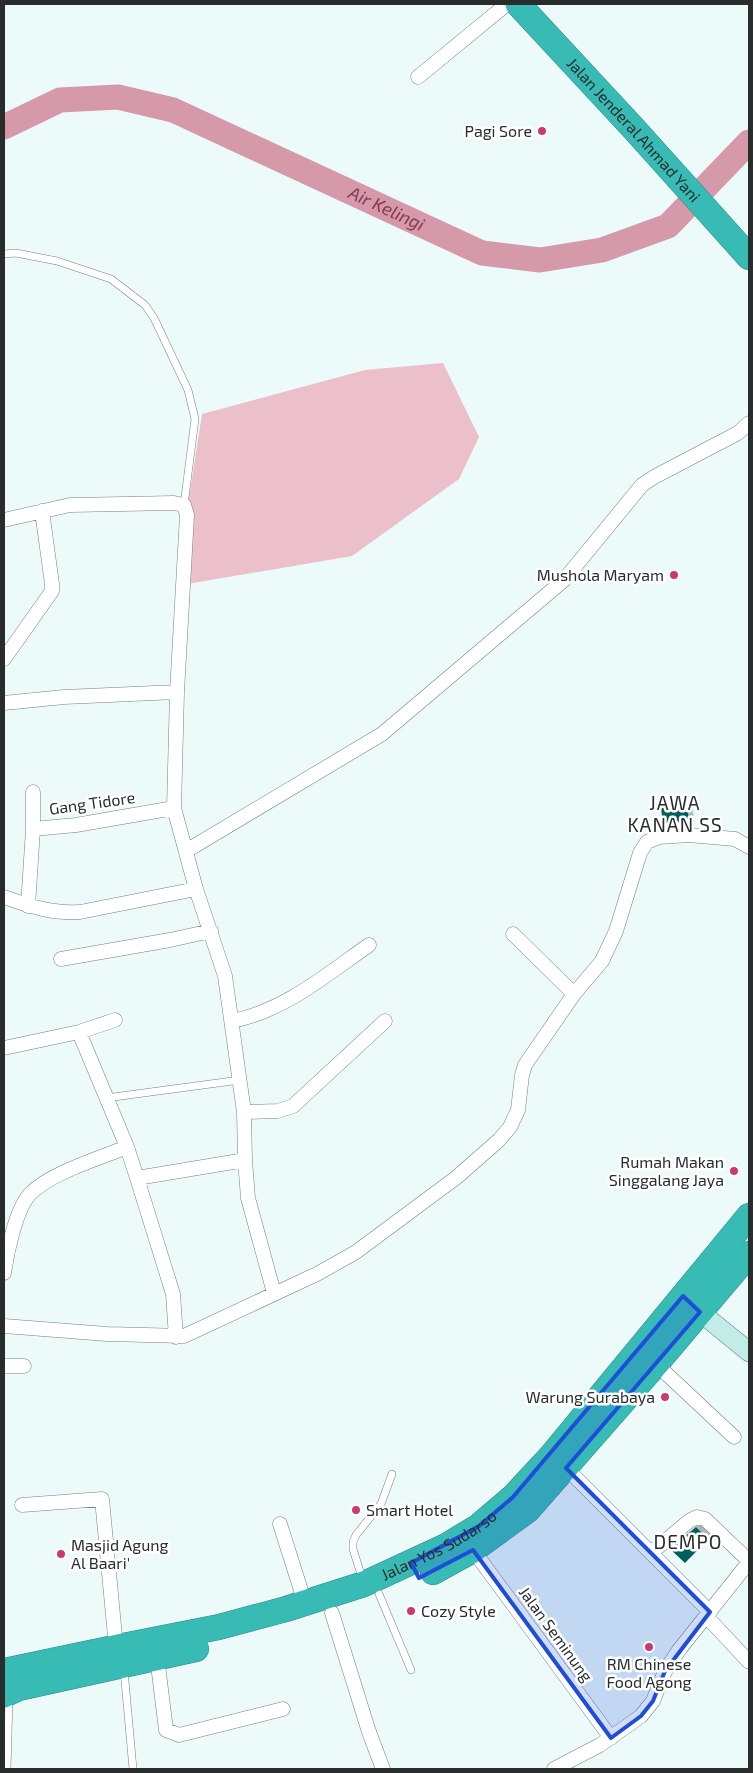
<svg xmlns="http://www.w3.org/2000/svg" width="753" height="1773" font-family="'Exo 2',sans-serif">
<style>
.green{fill:#ebc0cb}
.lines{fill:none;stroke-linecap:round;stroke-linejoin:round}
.river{stroke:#d599aa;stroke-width:25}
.building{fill:#055f5b;filter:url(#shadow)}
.lane-casing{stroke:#74817f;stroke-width:8}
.street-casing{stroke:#74817f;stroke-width:15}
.secondary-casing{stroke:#74817f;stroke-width:20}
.highway-casing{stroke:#328984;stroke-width:26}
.lane{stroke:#fff;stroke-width:7}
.street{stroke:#fff;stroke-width:14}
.secondary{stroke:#c3ebe8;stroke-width:19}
.highway{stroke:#38bbb4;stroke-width:25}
.marked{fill:#1d4ed8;fill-opacity:0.2;stroke:#1d4ed8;stroke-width:4;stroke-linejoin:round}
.poi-dot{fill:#c63b72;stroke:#fff;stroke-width:2}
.labels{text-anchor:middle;stroke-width:5;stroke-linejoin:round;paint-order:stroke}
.street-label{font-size:16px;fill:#282d2c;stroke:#fff}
.poi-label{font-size:16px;fill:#282d2c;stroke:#fff;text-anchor:end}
.water-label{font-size:18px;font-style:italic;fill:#823952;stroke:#fff}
.quarter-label{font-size:19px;letter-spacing:1px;fill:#282d2c;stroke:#fff}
</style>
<defs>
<filter id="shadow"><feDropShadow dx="4.5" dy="-4.5" stdDeviation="0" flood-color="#0004"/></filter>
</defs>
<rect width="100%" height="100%" fill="#ecfaf9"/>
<path class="green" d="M443 363 479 437 459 479 352 556 187 584 188 504 202 414 365 370Z"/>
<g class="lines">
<path class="river" id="s1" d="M4 127 60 100 118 97 173 110 482 253 540 260 602 250 668 226 749 142"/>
</g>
<path class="building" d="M687 805 689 821 663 824 661 808Z
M696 1527 708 1539 685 1563 670 1549Z"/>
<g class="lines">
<defs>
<path id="lane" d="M4 254 16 253 57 261 111 279 145 305 154 318 188 390 195 419 184 505
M106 1098 240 1080
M363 1581 353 1549V1542L356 1535 381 1504 392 1474
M379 1594 411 1670
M124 1670 133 1769
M7 1769 9 1699"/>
<path id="street" d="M418 77 507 4
M4 520 70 505 174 503 184 505 187 515 177 692 174 808 196 889 225 976 244 1112 245 1160 248 1198 274 1293
M4 659 52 591V584L42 511
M4 703 64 697 177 692
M33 829V792
M186 851 382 734 564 580 642 485 654 477 738 433 749 423
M4 897C29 906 53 914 80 912L196 889
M28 906 33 829 76 825 174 808
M513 934 574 994
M61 959 170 940 211 931
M232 1021C284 1011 326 975 369 945
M79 1032 127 1147 137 1178 173 1294 176 1337
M4 1048 79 1032 115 1020
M244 1112 278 1111 293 1106 385 1021
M137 1178 245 1160
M4 1273C7 1252 16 1209 30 1194 50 1173 100 1158 127 1147
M4 1326 107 1334 184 1336 317 1274 356 1252 457 1177 499 1140 510 1127 518 1110 522 1075 525 1065 574 994 602 961 616 931 640 853 647 842 659 837 689 835 735 839 749 847
M656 1364 734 1437
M4 1366H24
M566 1468 710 1612
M22 1505 102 1499 116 1647
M280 1524 305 1603
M473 1550 611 1738
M651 1553 689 1521 697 1517 705 1519 749 1561
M332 1613 369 1732 383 1769
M706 1616 749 1662
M157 1657 166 1730 179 1735 283 1709
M554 1769 600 1745 641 1716 653 1701 665 1671 679 1650 749 1562"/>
<path id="secondary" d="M700 1312 749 1352"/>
<g id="highway">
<path id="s2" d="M518 4 635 130 749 257"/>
<path d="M433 1572 473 1550 528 1510 656 1364 749 1254"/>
<path id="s3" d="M4 1671 123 1646 219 1627 286 1609 364 1584 446 1546 479 1526 513 1497 552 1455 749 1216"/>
<path d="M4 1695 19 1688 196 1649"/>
</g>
</defs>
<use href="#lane" class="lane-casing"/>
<use href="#street" class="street-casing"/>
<use href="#secondary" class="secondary-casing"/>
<use href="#highway" class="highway-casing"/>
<use href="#lane" class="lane"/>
<use href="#street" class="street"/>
<use href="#secondary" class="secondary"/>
<use href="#highway" class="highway"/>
</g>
<path class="marked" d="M683 1296 700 1312 566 1468 710 1612 665 1671 653 1701 641 1716 611 1738 473 1550 419 1578 411 1563 479 1526 513 1497Z"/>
<g class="poi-dot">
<circle cx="542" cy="131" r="5"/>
<circle cx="674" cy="575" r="5"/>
<circle cx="734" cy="1171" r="5"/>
<circle cx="665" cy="1397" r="5"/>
<circle cx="356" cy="1510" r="5"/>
<circle cx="61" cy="1554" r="5"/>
<circle cx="411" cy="1611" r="5"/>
<circle cx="649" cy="1647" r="5"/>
</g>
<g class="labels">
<g class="street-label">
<text dy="6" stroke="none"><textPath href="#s2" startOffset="171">Jalan Jenderal Ahmad Yani</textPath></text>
<text transform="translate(92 803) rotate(-8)" y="6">Gang Tidore</text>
<text dy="6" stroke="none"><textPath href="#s3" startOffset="455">Jalan Yos Sudarso</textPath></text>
<text transform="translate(556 1634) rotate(54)" y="6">Jalan Seminung</text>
</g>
<g class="poi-label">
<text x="532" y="137">Pagi Sore</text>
<text x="664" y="581">Mushola Maryam</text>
<text x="724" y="1168">Rumah Makan<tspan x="724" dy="18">Singgalang Jaya</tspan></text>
<text x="655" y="1403">Warung Surabaya</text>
<text x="366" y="1516" text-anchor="start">Smart Hotel</text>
<text x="71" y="1551" text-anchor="start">Masjid Agung<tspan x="71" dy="18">Al Baari'</tspan></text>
<text x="421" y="1617" text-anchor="start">Cozy Style</text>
<text x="649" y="1670" text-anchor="middle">RM Chinese<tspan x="649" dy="18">Food Agong</tspan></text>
</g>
<g class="water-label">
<text dy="6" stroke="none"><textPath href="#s1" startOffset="412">Air Kelingi</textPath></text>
</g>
<g class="quarter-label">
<text x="675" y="810">JAWA<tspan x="675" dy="22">KANAN SS</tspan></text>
<text x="688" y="1549">DEMPO</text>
</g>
</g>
<rect width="753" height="1773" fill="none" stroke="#282d2c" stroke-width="10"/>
</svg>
